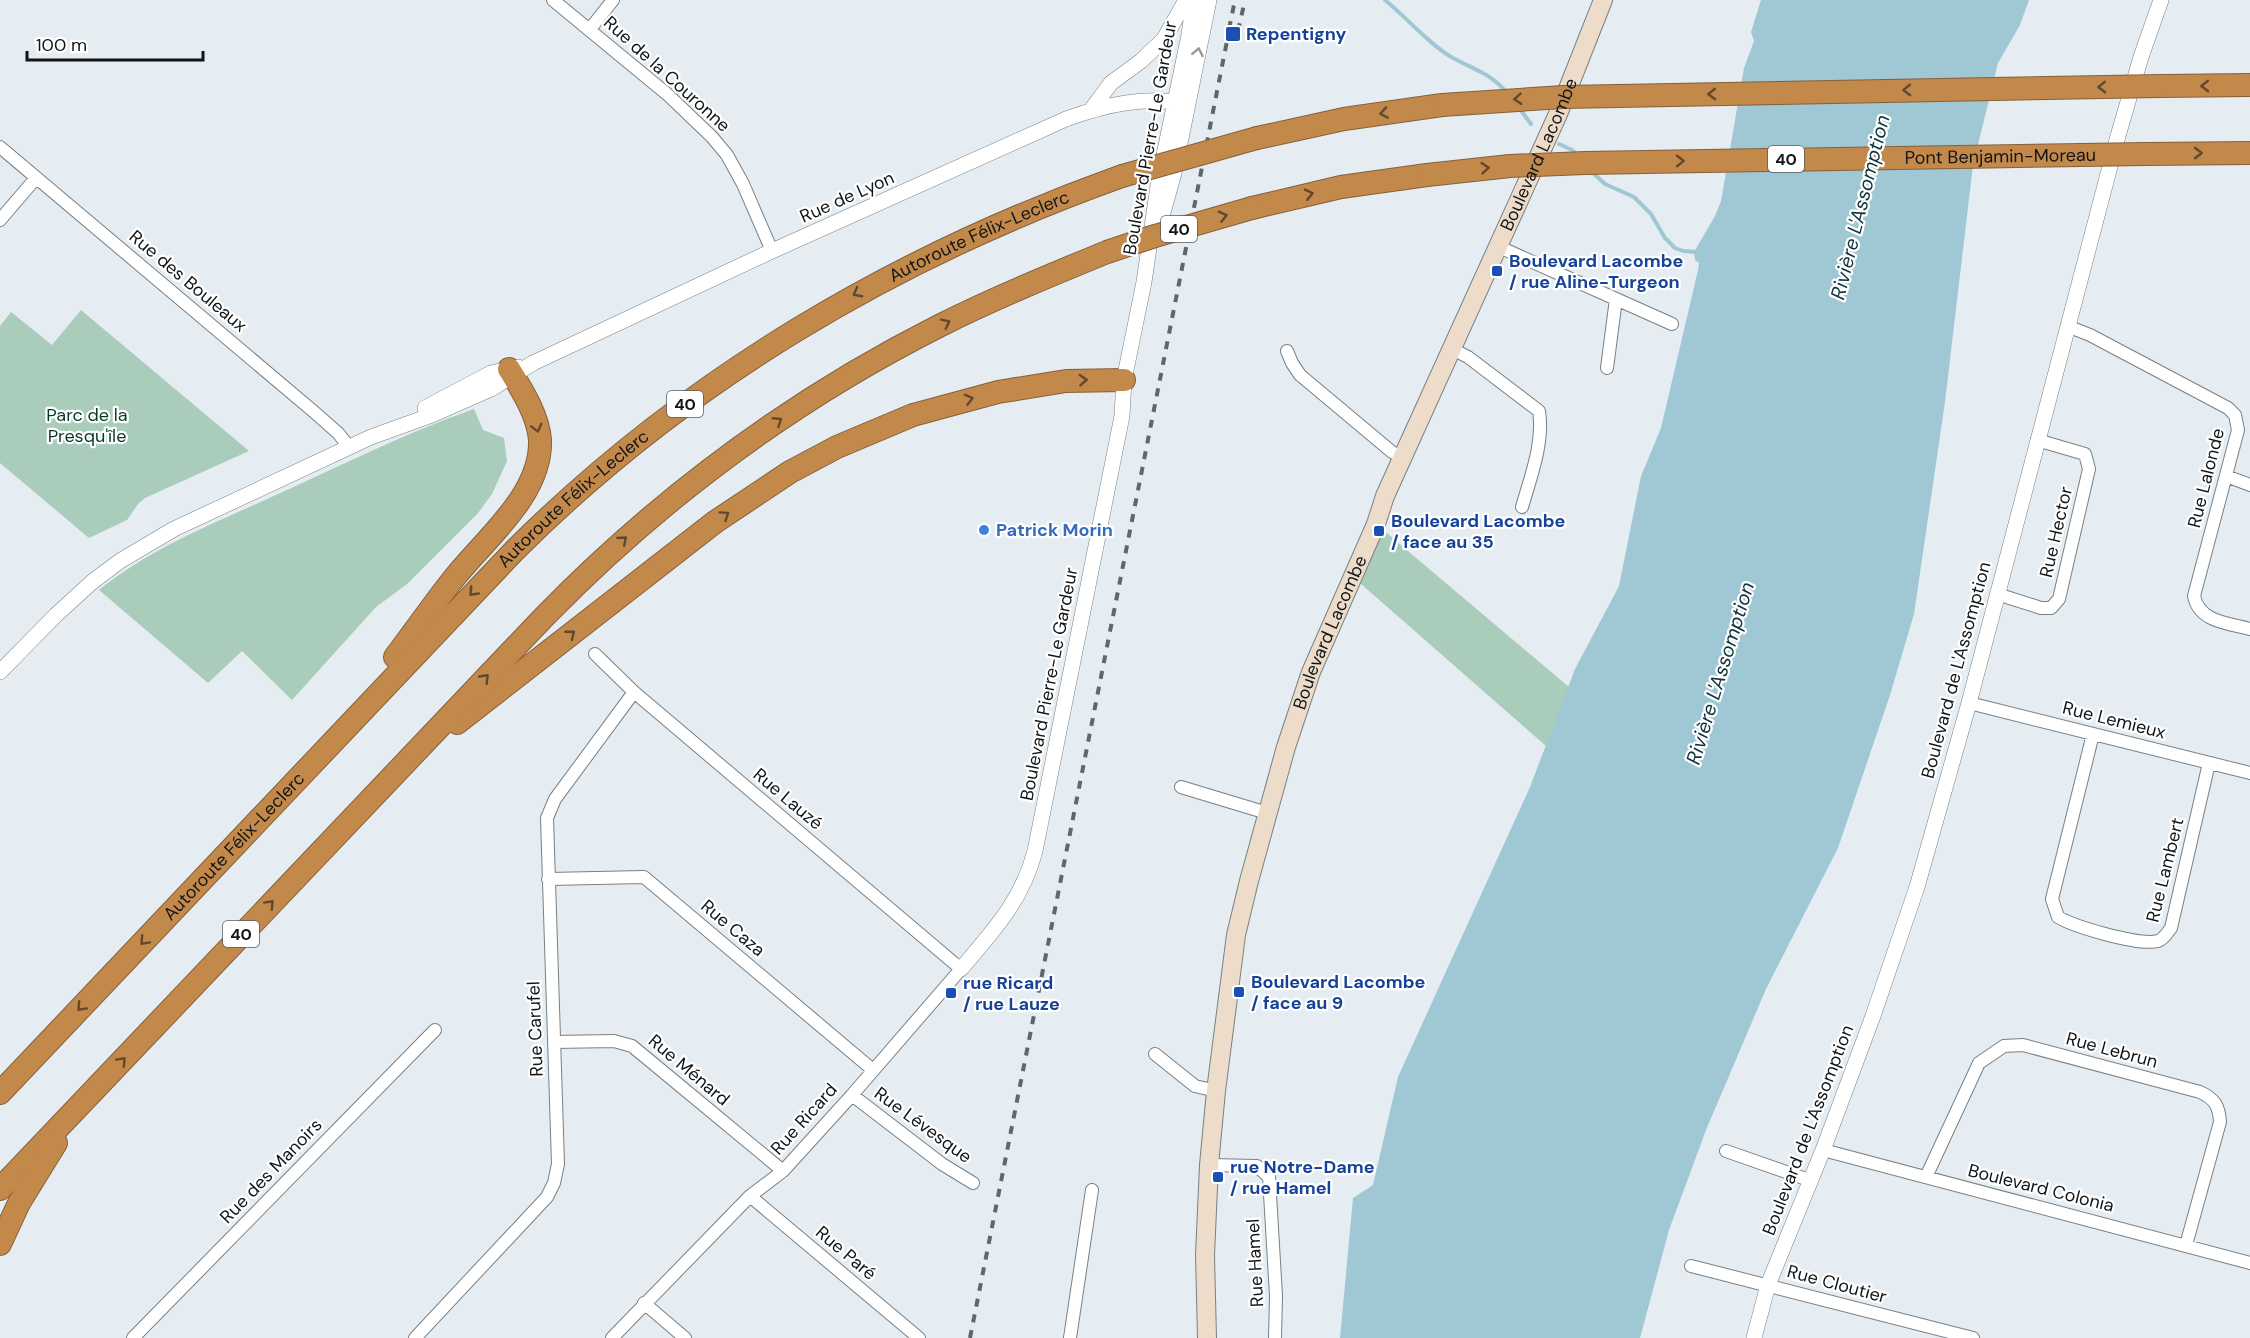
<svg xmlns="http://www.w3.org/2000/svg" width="2250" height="1338" font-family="'DM Sans',sans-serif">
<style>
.green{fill:#a9ccbb}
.water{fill:#a0c7d4}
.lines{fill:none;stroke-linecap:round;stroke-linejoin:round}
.stream{stroke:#a0c7d4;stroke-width:4}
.minor-casing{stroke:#788085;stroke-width:14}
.tertiary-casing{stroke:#788085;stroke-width:16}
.secondary-casing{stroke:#788085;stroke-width:20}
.motorway-casing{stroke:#856039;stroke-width:24}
.minor{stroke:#fff;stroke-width:12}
.tertiary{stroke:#fff;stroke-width:15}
.secondary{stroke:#eddcc9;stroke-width:18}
.motorway{stroke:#c3894b;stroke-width:22}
.rail{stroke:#61666a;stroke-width:4;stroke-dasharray:8 8;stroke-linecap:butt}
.motorway-bridge-casing{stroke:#856039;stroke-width:24;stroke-linecap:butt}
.motorway-bridge{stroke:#c3894b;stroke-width:22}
.oneway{stroke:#949697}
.oneway2{stroke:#62492e}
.transit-dot{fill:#1a4fb4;stroke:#fff;stroke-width:2}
.shop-dot{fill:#3f7fe0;stroke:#fff;stroke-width:2}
.labels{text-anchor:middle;stroke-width:4.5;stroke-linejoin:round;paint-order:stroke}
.shield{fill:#fff;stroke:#595b5d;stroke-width:1.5}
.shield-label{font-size:16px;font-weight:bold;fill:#121517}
.transit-label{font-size:18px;font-weight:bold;fill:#164399;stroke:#fff;text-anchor:start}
.street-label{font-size:18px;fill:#121517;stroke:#fff}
.park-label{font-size:18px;fill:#073928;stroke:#fff}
.shop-label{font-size:18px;font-weight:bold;fill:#366cbe;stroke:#fff;text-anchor:start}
.water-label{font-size:20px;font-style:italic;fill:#0e333d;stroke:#fff}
</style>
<rect width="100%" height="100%" fill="#e5edf3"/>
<path class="green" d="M81 310 249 451 145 498 138 504 127 520 89 538 0 463V326L11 312 52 345Z
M474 409 483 430 504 438 507 461 492 494 478 513 407 584 376 607 292 700 242 651 208 683 99 590C152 547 215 523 276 495 342 465 406 433 474 409Z
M1376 524 1569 687 1546 746 1353 577Z"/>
<path class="water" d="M1761 0H2029L2020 25 1998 63 1973 165 1945 402 1914 614 1890 695 1838 848 1766 989 1706 1130 1669 1230 1640 1338H1340L1353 1198 1373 1185 1398 1077 1530 787 1575 669 1619 586 1641 476 1661 428 1698 270 1699 263 1695 260 1694 252 1715 216 1721 201 1744 68 1754 41 1751 32Z"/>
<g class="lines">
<path class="stream" d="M1385 0C1406 17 1431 46 1453 58 1473 69 1492 74 1507 93
M1519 108 1531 124
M1559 144 1572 150 1576 154
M1591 171 1605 184 1634 197 1651 214 1665 238 1675 248 1683 251 1697 252"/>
<defs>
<path id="minor" d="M553 0 667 94 712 137 727 155 743 184 772 251
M590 29 613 0
M0 147 313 411 338 433 349 447
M0 220 36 178
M1499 247 1616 299 1607 368
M1616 299 1672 324
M2067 326 2090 335 2228 408 2235 415 2238 430 2194 596C2199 622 2228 623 2250 629
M1452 349 1468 357 1539 411C1544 442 1531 476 1522 507
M1287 351 1292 363 1300 375 1392 452 1402 457
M2226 476 2250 485
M1997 594 2041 608H2051L2059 599 2089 469 2085 454 2037 440
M595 654 634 692 961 969 852 1095 783 1171 750 1196 612 1338
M1969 703 2250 773
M2093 734 2052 899 2058 917C2075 927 2139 946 2158 941 2164 939 2167 933 2171 928L2209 763
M1181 787 1267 813
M548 879 644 877 873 1070
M554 1042 614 1041 632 1046 783 1171
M1155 1054 1195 1086 1216 1091
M852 1095 942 1164 973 1183
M1823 1150 2250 1263
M1726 1151 1809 1180
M1209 1165 1257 1166 1269 1177 1276 1296 1275 1338
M1926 1177 1979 1063 2004 1046 2023 1045 2200 1092C2215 1099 2219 1106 2220 1122L2186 1245
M750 1196 919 1338
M1691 1266 1973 1338
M644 1303 685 1338
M133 1338 435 1030
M415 1338 547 1197 554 1183 558 1164 547 818 555 799 634 692
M1070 1338 1092 1190"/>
<path id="tertiary" d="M1091 110 1111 83 1141 61 1164 39 1186 0
M1159 227 1174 173 1209 0
M425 408 491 373 518 367
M0 672 56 615 92 582 120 561 174 529 371 437 432 415 491 389 533 363 772 251 1066 119C1107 104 1145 96 1188 104
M961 969C993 931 1022 901 1035 851L1122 416 1124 380 1144 282 1159 179 1189 35 1194 0
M1754 1338 1768 1285 1823 1150 1873 1016 1917 887 1969 703 2118 136 2141 57 2161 0"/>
<g id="secondary">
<path id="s1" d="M1207 1338 1205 1255 1209 1165 1216 1091 1236 935 1249 881 1286 747 1311 672 1376 524 1385 496 1558 114 1603 0"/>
</g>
<g id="motorway">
<path d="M2161 86 2250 85"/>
<path d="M1257 138 1344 119 1442 105"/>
<path d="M2146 154 2250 153"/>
<path d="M1252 208 1341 187 1427 175"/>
<path d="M395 657C415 631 434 603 455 577 486 538 542 494 540 440 538 415 522 390 509 369"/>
<path d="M457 723 715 522 790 472 837 447 913 415 998 392 1066 381 1124 380"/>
<path id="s2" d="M0 1093 514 551C685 380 895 257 1122 176"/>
<path d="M0 1189 544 617C659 499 794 399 941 325 995 298 1051 275 1107 252"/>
<path d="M0 1244 19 1203 56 1143"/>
</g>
</defs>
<use href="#minor" class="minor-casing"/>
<use href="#tertiary" class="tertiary-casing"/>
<use href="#secondary" class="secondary-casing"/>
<use href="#motorway" class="motorway-casing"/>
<use href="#minor" class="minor"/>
<use href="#tertiary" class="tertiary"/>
<use href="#secondary" class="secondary"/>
<use href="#motorway" class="motorway"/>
<path class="rail" d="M1229 29 1235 0
M1238 31 1245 0
M970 1338 1228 36"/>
<defs>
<g id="motorway-bridge">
<path d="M1442 105 1563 97 2161 86"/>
<path id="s3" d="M1427 175 1510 166 1585 163 2146 154"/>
<path d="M1122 176 1257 138"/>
<path d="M1107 252 1155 236 1252 208"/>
</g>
</defs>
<use href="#motorway-bridge" class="motorway-bridge-casing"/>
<use href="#motorway-bridge" class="motorway-bridge"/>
</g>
<defs><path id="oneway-chevron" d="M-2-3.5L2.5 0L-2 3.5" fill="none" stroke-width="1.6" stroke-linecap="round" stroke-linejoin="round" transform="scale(1.5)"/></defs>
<use class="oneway" href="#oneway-chevron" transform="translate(1198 52) rotate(-79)"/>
<g class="oneway2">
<use href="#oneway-chevron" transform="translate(2205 86) rotate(179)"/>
<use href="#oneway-chevron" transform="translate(2102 87) rotate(179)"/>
<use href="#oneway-chevron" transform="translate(1907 90) rotate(179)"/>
<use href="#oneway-chevron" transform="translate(1712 94) rotate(179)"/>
<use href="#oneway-chevron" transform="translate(1518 99) rotate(176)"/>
<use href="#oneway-chevron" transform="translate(1384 113) rotate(171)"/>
<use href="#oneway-chevron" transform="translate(2198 153)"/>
<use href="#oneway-chevron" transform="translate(1680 161) rotate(-1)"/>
<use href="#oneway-chevron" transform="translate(1485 168) rotate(-5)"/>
<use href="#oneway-chevron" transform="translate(1309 194) rotate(-13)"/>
<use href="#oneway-chevron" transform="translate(1223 216) rotate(-15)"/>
<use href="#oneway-chevron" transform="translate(857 293) rotate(152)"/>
<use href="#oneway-chevron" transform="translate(946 323) rotate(-26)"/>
<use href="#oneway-chevron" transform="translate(1083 380) rotate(-4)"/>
<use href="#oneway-chevron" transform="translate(969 399) rotate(-14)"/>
<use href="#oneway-chevron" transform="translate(778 421) rotate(-33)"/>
<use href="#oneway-chevron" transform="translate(537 428) rotate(76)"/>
<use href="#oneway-chevron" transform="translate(725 515) rotate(-35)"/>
<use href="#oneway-chevron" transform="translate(623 540) rotate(-41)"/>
<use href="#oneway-chevron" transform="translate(473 592) rotate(134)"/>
<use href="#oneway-chevron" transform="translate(571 634) rotate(-39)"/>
<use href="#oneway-chevron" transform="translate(485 678) rotate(-46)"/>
<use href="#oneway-chevron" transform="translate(270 904) rotate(-47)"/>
<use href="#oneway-chevron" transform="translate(144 941) rotate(133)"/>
<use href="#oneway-chevron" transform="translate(81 1007) rotate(133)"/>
<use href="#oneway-chevron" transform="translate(122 1061) rotate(-47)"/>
</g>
<g class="transit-dot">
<rect x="1225" y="26" width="16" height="16" rx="3"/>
<rect x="1491" y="265" width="12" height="12" rx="3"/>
<rect x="1373" y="525" width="12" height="12" rx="3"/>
<rect x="1233" y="986" width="12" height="12" rx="3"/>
<rect x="945" y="987" width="12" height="12" rx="3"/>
<rect x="1212" y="1171" width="12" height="12" rx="3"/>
</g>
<circle class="shop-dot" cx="984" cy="530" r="6"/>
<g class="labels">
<g class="shield">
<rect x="1768" y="146" width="36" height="26" rx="4.5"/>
<rect x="1161" y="216" width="36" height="26" rx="4.5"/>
<rect x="667" y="391" width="36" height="26" rx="4.5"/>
<rect x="223" y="921" width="36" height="26" rx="4.5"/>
</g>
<g class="shield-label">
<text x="1786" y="165">40</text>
<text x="1179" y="235">40</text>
<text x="685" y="410">40</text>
<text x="241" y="940">40</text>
</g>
<g class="transit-label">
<text x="1246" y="40">Repentigny</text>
<text x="1509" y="267">Boulevard Lacombe<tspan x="1509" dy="21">/ rue Aline-Turgeon</tspan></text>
<text x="1391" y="527">Boulevard Lacombe<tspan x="1391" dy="21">/ face au 35</tspan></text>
<text x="1251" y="988">Boulevard Lacombe<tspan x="1251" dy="21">/ face au 9</tspan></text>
<text x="963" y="989">rue Ricard<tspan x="963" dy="21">/ rue Lauze</tspan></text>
<text x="1230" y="1173">rue Notre-Dame<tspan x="1230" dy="21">/ rue Hamel</tspan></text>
</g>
<g class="street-label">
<text transform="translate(667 74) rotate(42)" y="6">Rue de la Couronne</text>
<text transform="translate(1150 138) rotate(-80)" y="6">Boulevard Pierre-Le Gardeur</text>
<text dy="6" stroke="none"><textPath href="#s1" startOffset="1244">Boulevard Lacombe</textPath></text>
<text dy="6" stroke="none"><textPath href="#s3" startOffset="574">Pont Benjamin-Moreau</textPath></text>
<text transform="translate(847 197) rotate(-24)" y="6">Rue de Lyon</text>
<text dy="6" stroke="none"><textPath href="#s2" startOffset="1312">Autoroute Félix-Leclerc</textPath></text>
<text transform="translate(188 281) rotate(40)" y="6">Rue des Bouleaux</text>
<text transform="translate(2206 478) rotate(-76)" y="6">Rue Lalonde</text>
<text dy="6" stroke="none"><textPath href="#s2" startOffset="826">Autoroute Félix-Leclerc</textPath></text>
<text transform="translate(2056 532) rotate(-77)" y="6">Rue Hector</text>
<text dy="6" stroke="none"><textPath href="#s1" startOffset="722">Boulevard Lacombe</textPath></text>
<text transform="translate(1956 670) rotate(-75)" y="6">Boulevard de L'Assomption</text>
<text transform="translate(1049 684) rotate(-79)" y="6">Boulevard Pierre-Le Gardeur</text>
<text transform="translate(2114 720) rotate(14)" y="6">Rue Lemieux</text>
<text transform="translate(788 799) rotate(40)" y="6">Rue Lauzé</text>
<text dy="6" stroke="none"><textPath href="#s2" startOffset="340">Autoroute Félix-Leclerc</textPath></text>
<text transform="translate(2165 870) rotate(-76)" y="6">Rue Lambert</text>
<text transform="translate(733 928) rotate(40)" y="6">Rue Caza</text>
<text transform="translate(535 1029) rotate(-92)" y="6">Rue Carufel</text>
<text transform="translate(2112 1050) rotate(15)" y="6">Rue Lebrun</text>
<text transform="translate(689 1070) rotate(40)" y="6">Rue Ménard</text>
<text transform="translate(804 1119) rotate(-48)" y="6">Rue Ricard</text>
<text transform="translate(923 1125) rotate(36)" y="6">Rue Lévesque</text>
<text transform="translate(1808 1130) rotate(-69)" y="6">Boulevard de L'Assomption</text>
<text transform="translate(271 1171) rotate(-46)" y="6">Rue des Manoirs</text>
<text transform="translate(2041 1188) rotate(14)" y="6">Boulevard Colonia</text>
<text transform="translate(846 1253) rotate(40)" y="6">Rue Paré</text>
<text transform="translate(1255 1263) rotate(-93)" y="6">Rue Hamel</text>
<text transform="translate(1837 1284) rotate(15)" y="6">Rue Cloutier</text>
</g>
<g class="park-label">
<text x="87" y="421">Parc de la<tspan x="87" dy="21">Presqu'île</tspan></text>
</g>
<g class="shop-label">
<text x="996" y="536">Patrick Morin</text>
</g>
<g class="water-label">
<text transform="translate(1860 207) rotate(-76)" y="7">Rivière L'Assomption</text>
<text transform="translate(1720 673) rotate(-73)" y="7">Rivière L'Assomption</text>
</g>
</g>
<path d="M27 51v9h176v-9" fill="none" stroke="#121517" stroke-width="3"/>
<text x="36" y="51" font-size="18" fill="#121517" stroke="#ffffff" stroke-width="4.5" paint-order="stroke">100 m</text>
</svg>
